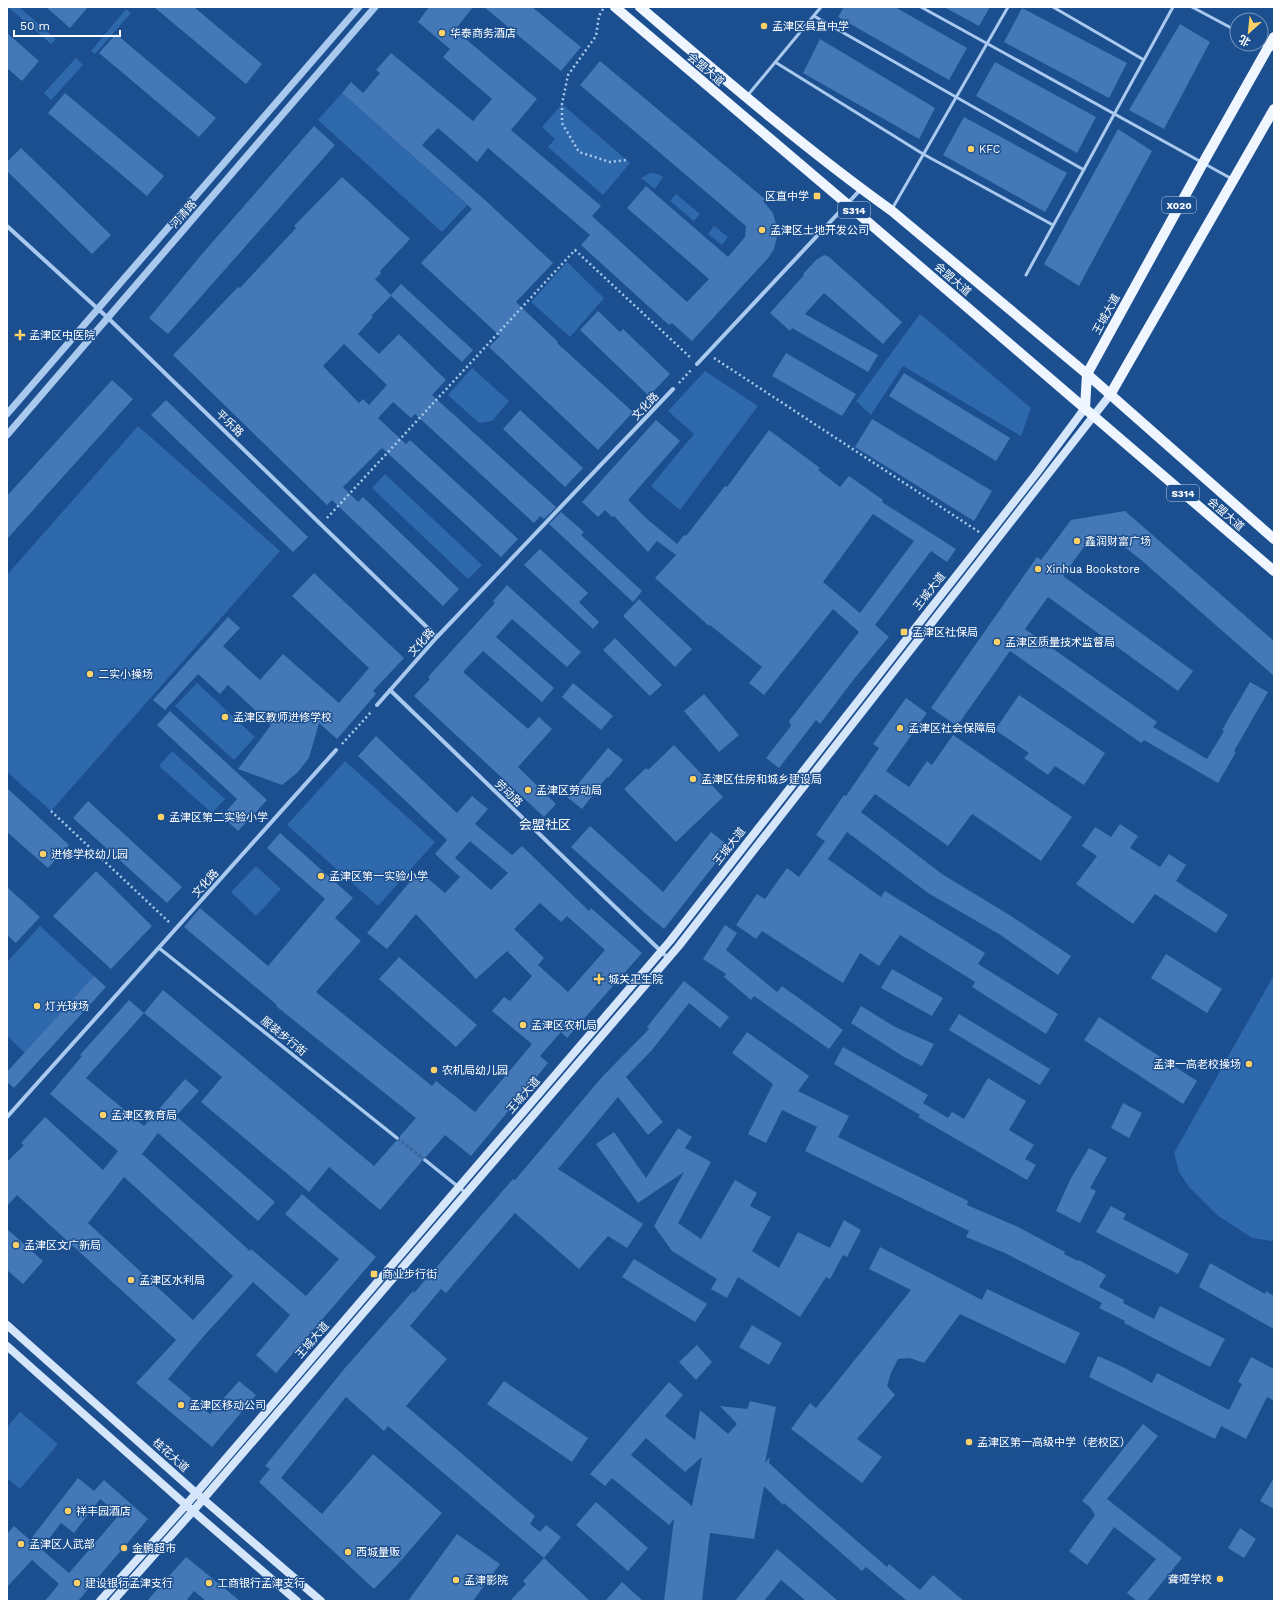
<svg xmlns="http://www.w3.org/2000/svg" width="1281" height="1608" font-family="'Work Sans','Noto Sans SC',sans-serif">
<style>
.green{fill:#2e69ad}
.building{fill:#4478b7;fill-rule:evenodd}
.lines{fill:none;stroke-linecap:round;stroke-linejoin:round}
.pedestrian-tunnel{stroke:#3d69a0;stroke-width:3.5;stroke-dasharray:3.5 2;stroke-linecap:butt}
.path{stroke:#a9c9ee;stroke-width:2.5;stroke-dasharray:2 3;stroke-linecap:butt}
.service{stroke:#a9c9ee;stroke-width:3}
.pedestrian{stroke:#a9c9ee;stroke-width:3.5}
.minor{stroke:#a9c9ee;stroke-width:4}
.tertiary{stroke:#a9c9ee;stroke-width:7}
.secondary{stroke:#d6e6fa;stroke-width:8}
.primary{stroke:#f0f6ff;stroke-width:10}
.poi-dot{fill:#ffd166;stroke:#1b4f8f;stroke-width:1.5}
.labels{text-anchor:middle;stroke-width:3;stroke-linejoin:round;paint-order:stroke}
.shield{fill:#1b4f8f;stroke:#bbcadd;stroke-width:1}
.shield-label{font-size:10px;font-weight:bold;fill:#fff}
.poi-label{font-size:11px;fill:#fff;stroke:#1b4f8f;text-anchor:start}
.street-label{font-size:11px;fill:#fff;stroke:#1b4f8f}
.quarter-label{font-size:13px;fill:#fff;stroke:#1b4f8f}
</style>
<rect width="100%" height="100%" fill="#1b4f8f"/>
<path class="green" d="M8 7H19L56 39 51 44Z
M126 9 131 13 95 54 91 51Z
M76 58 83 65 51 100 44 93Z
M342 93 467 205 442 232 318 120Z
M562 104 630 163 603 195 548 147 555 139 542 127Z
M650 173 658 174 663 177 655 189 641 178Z
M676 194 700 214 694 221 670 201Z
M714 226 728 237 722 245 708 234Z
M567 262 604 298 570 337 531 302Z
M920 314 1031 408 1021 436 903 366 871 415 856 401Z
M472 368 509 401 492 421 479 423 448 395Z
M705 371 758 406 680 510 651 486 694 434 668 411Z
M138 426 280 551 51 811 7 772V575Z
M385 474 482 565 468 579 372 488Z
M197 683 255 737 234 760 175 706Z
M172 751 225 799 212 813 159 766Z
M345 761 435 842 378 906 287 825Z
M256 866 281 889 256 916 231 892Z
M40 926 94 976 25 1053 7 1036V962Z
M1274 975V1241H1272L1252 1238 1217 1215 1189 1187 1179 1172 1174 1153Z
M20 1412 58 1444 20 1489 7 1478V1427Z"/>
<path class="building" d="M46 7H88L70 28Z
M154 7H194L262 64 246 84Z
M429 7H473L455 30 537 99 511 130 601 206 592 216 687 302 709 279 627 208 646 186 728 257 745 237 746 226 580 85 600 61 765 199 763 201 773 213 778 232 774 249 769 257 692 341 672 323 669 325 581 245 590 235 488 148 477 162 438 128 422 145 485 200 553 263 516 302 558 342 557 343 633 412 598 450 489 347 500 336 421 263 472 209 342 93 351 82 363 93 380 73 376 70 391 53 473 121 492 99 443 57 450 49 418 22Z
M484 7H532L581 47 561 71Z
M844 7H895L967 48 949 80 838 17Z
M944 7H990L979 26Z
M1022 8 1127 63 1109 98 1004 42Z
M1180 24 1210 42 1164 129 1129 110Z
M7 33 39 61 22 81 7 68Z
M116 34 216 118 199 137 99 53Z
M820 39 935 108 919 139 803 73Z
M995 62 1096 117 1077 153 976 96Z
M65 93 164 176 147 196 48 113Z
M964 117 1067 173 1045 212 943 155Z
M314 126 335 145 168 334 149 318 202 254Z
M1118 129 1152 151 1079 286 1044 264Z
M21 148 111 235 92 254 7 171V162Z
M342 177 410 239 380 271 381 273 375 279 391 295 401 284 473 350 462 362 391 296 371 316 373 317 358 334 379 354 399 334 446 380 432 395 556 507 544 519 540 516 534 523 415 414 411 418 393 402 378 418 406 444 410 440 518 539 501 557 382 448 343 487 358 502 363 497 459 589 443 606 332 500 327 505 173 355 238 287 240 288 296 228 294 226ZM344 344 387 385 369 405 363 399 359 403 323 366Z
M824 255 829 257 902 322 883 344 824 293 805 314 878 355 868 372 792 328 790 331 770 313 804 275 803 274 816 260Z
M598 311 620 332 623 329 670 374 649 396 580 330Z
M786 353 856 394 842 416 772 376Z
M904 373 1010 438 996 461 889 396Z
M112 380 133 399 7 539V496Z
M166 400 308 537 293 552 151 415Z
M520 410 583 468 565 487 503 429Z
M872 419 992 491 974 521 855 447Z
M656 420 680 441 628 500 647 519 677 544 684 535 686 536 725 486 727 487 769 430 820 468 818 470 840 487 849 476 883 500 882 502 956 549 947 562 931 551 875 625 889 637 854 679 820 724 816 720 779 768 766 758 791 726 789 721 859 632 833 609 764 695 749 683 762 667 710 625 709 626 655 578 676 555 657 541 648 552 614 516 612 517 605 510 598 517 582 502ZM873 514 914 541 860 613 823 582Z
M1125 511 1274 641V676L1140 559 1114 539 1086 544 1063 576 1193 671 1178 691 1048 597 1025 629 1157 722 1153 727 1207 759 1224 731 1222 730 1250 682 1268 692 1234 751 1236 752 1218 783 1144 740 1141 743 1010 651 957 726 931 708 1037 557 1041 560 1071 520Z
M561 512 584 532 581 535 642 591 633 602 549 524Z
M540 549 588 593 579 602 599 622 593 629 524 565Z
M314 573 404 658 373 691 376 694 337 739 319 723 309 758 297 773 282 785 238 769 271 725 228 685 220 694 198 674 165 710 153 700 228 617 240 628 223 646 260 680 283 654 339 703 369 668 292 596Z
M507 585 581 652 567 667 512 619 496 637 554 688 542 702 483 651 463 672 528 729 539 717 552 729 518 767 556 804 544 817 414 696 430 679 428 677 495 603 493 601Z
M639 599 692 649 675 667 623 616Z
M615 638 662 685 650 696 603 650Z
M573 683 613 716 601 730 562 697Z
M704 694 739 735 719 752 684 711Z
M1019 695 1105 753 1084 785 1055 766 1048 775 1024 758 1029 753 995 730Z
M906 698 927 713 886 771 909 787 927 761 932 765 953 735 1072 817 1041 861 972 814 948 846 875 794 861 812 942 874 1011 916 1071 956 1058 975 999 934 928 893 847 832 828 859 881 897 885 891 985 953 978 964 1058 1014 1046 1034 972 987 975 982 900 935 879 966 860 953 843 983 822 970 762 931 756 939 736 925 757 894 765 899 787 868 799 877 825 841 816 835 844 795 846 796 879 748 873 744Z
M170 711 267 800 238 831 222 816 237 799 157 725Z
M376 736 457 813 472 796 488 809 475 824 512 855 522 846 589 911 591 908 642 953 567 1038 561 1032 540 1056 548 1063 471 1156 445 1135 426 1157 423 1158 422 1161 380 1210 329 1167 309 1192 201 1102 222 1077 144 1013 163 990 374 1166 396 1141 400 1140V1136L416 1118 276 1006 277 1005 184 927 200 908 268 966 325 899 267 848 280 833 353 898 335 918 361 941 316 992 432 1086 436 1081 475 1112 532 1044 492 1011 504 997 510 1001 532 976 507 951 476 979 416 914 387 949 367 933 419 871 445 893 460 877 435 854 447 840 358 756ZM470 841 508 873 491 890 455 858ZM540 903 561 922 567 916 605 950 568 992 538 965 544 958 514 929Z
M674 745 723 797 676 842 624 789 646 768 648 770Z
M608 748 623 760 608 778 607 777 582 809 567 797Z
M7 788 69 845 48 868 7 832Z
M88 801 182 887 167 903 73 818Z
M1120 824 1138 836 1130 848 1160 867 1169 854 1186 865 1176 881 1228 915 1216 933 1155 894 1133 924 1076 884 1097 856 1082 846 1095 827 1111 837Z
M590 826 663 892 711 832 729 846 664 929 646 914 571 847Z
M96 871 152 926 111 969 53 916Z
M7 887 40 917 16 943 7 935Z
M725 925 737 933 726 950 777 992 782 986 843 1030 829 1049 754 996 751 1000 724 977 726 974 703 959Z
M1166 954 1222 989 1207 1013 1151 978Z
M399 957 477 1025 456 1047 379 979Z
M892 969 943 998 932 1016 881 988Z
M94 976 106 987 14 1088 7 1082V1072Z
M684 981 729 1017 720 1028 689 1003 652 1050 626 1077 663 1122 648 1135 618 1097 558 1169 643 1224 627 1248 608 1236 579 1269 515 1213 446 1293 441 1289 410 1326 447 1359 406 1406 535 1516 530 1524 540 1532 546 1525 561 1537 544 1558 388 1426 384 1431 346 1397 281 1478 322 1514 373 1454 442 1513 398 1564 374 1589 259 1482 270 1469 265 1466 345 1368 413 1291 414 1293 513 1179 515 1180 602 1077 649 1029 647 1027Z
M129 1000 144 1013 86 1078 144 1126 185 1079 199 1091 176 1116 275 1202 258 1221 158 1133 142 1154 250 1251 251 1249 306 1296 339 1259 285 1214 302 1194 376 1257 276 1373 256 1355 290 1315 253 1282 203 1337 168 1379 210 1414 239 1381 256 1395 212 1447 136 1383 176 1340 17 1195 7 1206V1162L24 1145 21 1143 45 1117 103 1170 118 1151 50 1094 82 1056 80 1055ZM124 1177 233 1276 193 1320 88 1223Z
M861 1006 895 1027 934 1044 922 1066 904 1057 851 1023Z
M959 1014 1050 1069 1040 1085 949 1030Z
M1099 1017 1197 1081 1183 1104 1084 1040Z
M747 1032 809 1076 798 1091 849 1116 838 1137 968 1201 967 1205 1016 1226 1065 1252 1064 1254 1078 1261 1079 1260 1106 1275 1099 1287 1124 1300 1123 1303 1154 1319 1160 1306 1225 1339 1210 1367 1124 1323 1125 1321 1099 1308 1102 1303 1005 1253 966 1237 969 1231 805 1151 817 1127 782 1110 766 1143 748 1134 773 1084 732 1053Z
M843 1047 928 1095 923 1103 948 1118 952 1112 964 1119 988 1078 1026 1101 1009 1130 1034 1145 1025 1159 1036 1165 1027 1180 918 1117 920 1115 834 1064Z
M1123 1103 1142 1113 1129 1138 1111 1128Z
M678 1128 692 1137 685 1148 711 1162 678 1223 701 1239 735 1180 757 1193 750 1206 771 1217 752 1251 779 1268 798 1232 830 1248 844 1220 861 1230 847 1257 843 1255 830 1279 826 1277 800 1317 738 1277 727 1298 711 1289 717 1279 672 1251 654 1226 684 1172 638 1203 596 1144 614 1132 646 1178Z
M1089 1148 1107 1158 1090 1188 1096 1191 1080 1223 1056 1211 1071 1178Z
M1111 1206 1126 1214 1123 1219 1189 1254 1178 1274 1096 1232Z
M7 1229 43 1261 23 1284 7 1270Z
M880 1247 982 1300 987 1289 1080 1333 1065 1364 960 1314 924 1363 910 1358 898 1359 891 1373 887 1386 895 1395 857 1439 882 1457 862 1483 791 1429 810 1403 816 1408 911 1290 869 1269Z
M634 1259 707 1304 695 1322 622 1277Z
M1210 1263 1265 1294 1266 1291 1274 1296V1329L1199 1287Z
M752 1325 782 1343 769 1365 739 1347Z
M697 1345 712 1362 696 1380 679 1362Z
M1098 1356 1125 1368 1152 1383 1157 1373 1229 1410 1242 1384 1238 1382 1251 1357 1274 1369V1401L1267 1397 1246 1439 1221 1426 1215 1439 1089 1377Z
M504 1381 588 1438 572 1462 487 1404Z
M669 1382 683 1395 665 1416 695 1440 700 1410 728 1434 737 1424 720 1406 747 1409 750 1401 776 1407 765 1463 770 1457 769 1463 806 1497 887 1567 889 1564 920 1590 933 1575 964 1601H907L866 1567 862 1571 784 1503 783 1505 764 1486 754 1539 710 1533 702 1601H664L674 1519 669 1525 612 1478 605 1486 590 1474ZM646 1438 685 1472 702 1457 692 1506 631 1455Z
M1143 1424 1158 1436 1107 1499 1182 1558 1147 1601H1137L1127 1593 1156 1559 1114 1527 1087 1565 1069 1551 1095 1515 1090 1507 1082 1501Z
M78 1478 94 1491 104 1480 148 1519 78 1601H45L59 1584 32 1560 7 1587V1534L14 1526 30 1540ZM100 1499 119 1515 69 1573 41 1549 61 1523 74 1533Z
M1274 1478V1509L1260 1501Z
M596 1502 648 1548 628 1571 576 1525Z
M1240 1528 1256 1539 1244 1558 1228 1548Z
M457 1534 500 1564 473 1601H408Z
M777 1549 838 1601H806L781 1580 764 1601H735Z
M186 1557 207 1574 240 1601H206L194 1591 186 1601H147Z
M544 1558 590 1601H510L526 1584 523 1581Z
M622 1582 643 1601H605Z"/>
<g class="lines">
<path class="pedestrian-tunnel" d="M397 1138 425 1160"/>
<path class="path" d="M603 9 599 16 596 36 568 75 562 104V123L579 152 610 162 626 160
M714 358 979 532
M679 383 692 369
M327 518 575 250 692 359
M342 744 372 711
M51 811 170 923"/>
<path class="service" d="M921 7 1232 179
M1053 7 1144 60
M1192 7 1237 31
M814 16 1084 170
M1261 44 1274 50
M775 62 923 154 1053 225
M748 95 821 7
M892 209 1008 7
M1026 275 1173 7"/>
<path class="pedestrian" d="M159 948 397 1138
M425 1160 466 1193"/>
<path class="minor" d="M7 226 108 318 437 637
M697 364 861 189
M390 690 668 958
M377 705 437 637 673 389
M7 1117 336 750"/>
<path class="tertiary" d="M7 414 359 7
M7 435 375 7"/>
<path class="secondary" d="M7 1325 196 1493 321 1601
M7 1346 186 1505 297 1601
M100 1601 186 1505 670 941 1036 474 1085 408
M113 1601 193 1511 678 947 1110 395"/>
<path class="primary" d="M615 7 847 204 1274 571
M640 7C722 77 804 148 892 211L1087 374 1274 539
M1110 395 1274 109
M1085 408 1087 374 1203 163 1274 37"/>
</g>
<g class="poi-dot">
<circle cx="764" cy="26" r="4"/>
<circle cx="442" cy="33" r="4"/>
<circle cx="971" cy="149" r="4"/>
<rect x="813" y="192" width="8" height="8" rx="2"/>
<circle cx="762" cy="230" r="4"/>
<path d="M18 329h4v4h4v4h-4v4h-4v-4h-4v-4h4z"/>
<circle cx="1077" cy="541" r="4"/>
<circle cx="1038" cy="569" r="4"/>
<rect x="900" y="628" width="8" height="8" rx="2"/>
<circle cx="997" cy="642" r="4"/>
<circle cx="90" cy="674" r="4"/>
<circle cx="225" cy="717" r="4"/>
<circle cx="900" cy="728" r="4"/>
<circle cx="693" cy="779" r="4"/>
<circle cx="528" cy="790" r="4"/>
<circle cx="161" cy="817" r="4"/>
<circle cx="43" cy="854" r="4"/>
<circle cx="321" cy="876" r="4"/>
<path d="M597 973h4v4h4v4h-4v4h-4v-4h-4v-4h4z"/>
<circle cx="37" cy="1006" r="4"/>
<circle cx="523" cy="1025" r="4"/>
<circle cx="1249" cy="1064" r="4"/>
<circle cx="434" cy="1070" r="4"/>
<circle cx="103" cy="1115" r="4"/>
<circle cx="16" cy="1245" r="4"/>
<rect x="370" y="1270" width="8" height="8" rx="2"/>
<circle cx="131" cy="1280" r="4"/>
<circle cx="181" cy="1405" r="4"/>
<circle cx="969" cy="1442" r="4"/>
<circle cx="68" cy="1511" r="4"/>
<circle cx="21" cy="1544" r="4"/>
<circle cx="124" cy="1548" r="4"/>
<circle cx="348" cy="1552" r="4"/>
<circle cx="1220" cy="1579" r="4"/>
<circle cx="456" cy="1580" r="4"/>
<circle cx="77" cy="1583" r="4"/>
<circle cx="209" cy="1583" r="4"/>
</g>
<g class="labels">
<g class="shield">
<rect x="1162" y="197" width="34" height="16" rx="3"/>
<rect x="838" y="202" width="32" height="16" rx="3"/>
<rect x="1167" y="485" width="32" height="16" rx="3"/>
</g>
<g class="shield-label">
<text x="1179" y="209">X020</text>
<text x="854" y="214">S314</text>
<text x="1183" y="497">S314</text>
</g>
<g class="poi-label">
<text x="772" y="30">孟津区县直中学</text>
<text x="450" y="37">华泰商务酒店</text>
<text x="979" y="153">KFC</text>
<text x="809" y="200" text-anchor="end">区直中学</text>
<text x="770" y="234">孟津区土地开发公司</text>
<text x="29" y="339">孟津区中医院</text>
<text x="1085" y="545">鑫润财富广场</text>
<text x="1046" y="573">Xinhua Bookstore</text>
<text x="912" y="636">孟津区社保局</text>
<text x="1005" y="646">孟津区质量技术监督局</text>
<text x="98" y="678">二实小操场</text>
<text x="233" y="721">孟津区教师进修学校</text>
<text x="908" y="732">孟津区社会保障局</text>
<text x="701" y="783">孟津区住房和城乡建设局</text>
<text x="536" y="794">孟津区劳动局</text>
<text x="169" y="821">孟津区第二实验小学</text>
<text x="51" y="858">进修学校幼儿园</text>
<text x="329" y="880">孟津区第一实验小学</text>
<text x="608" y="983">城关卫生院</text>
<text x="45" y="1010">灯光球场</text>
<text x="531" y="1029">孟津区农机局</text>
<text x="1241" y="1068" text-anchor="end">孟津一高老校操场</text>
<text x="442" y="1074">农机局幼儿园</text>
<text x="111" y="1119">孟津区教育局</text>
<text x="24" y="1249">孟津区文广新局</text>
<text x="382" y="1278">商业步行街</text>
<text x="139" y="1284">孟津区水利局</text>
<text x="189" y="1409">孟津区移动公司</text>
<text x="977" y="1446">孟津区第一高级中学（老校区）</text>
<text x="76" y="1515">祥丰园酒店</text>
<text x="29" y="1548">孟津区人武部</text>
<text x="132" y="1552">金鹏超市</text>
<text x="356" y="1556">西城量贩</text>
<text x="1212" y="1583" text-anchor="end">聋哑学校</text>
<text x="464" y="1584">孟津影院</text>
<text x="85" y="1587">建设银行孟津支行</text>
<text x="217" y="1587">工商银行孟津支行</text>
</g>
<g class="street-label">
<text transform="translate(706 69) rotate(40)" y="4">会盟大道</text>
<text transform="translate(183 214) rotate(-49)" y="4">河清路</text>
<text transform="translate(953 279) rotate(41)" y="4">会盟大道</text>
<text transform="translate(1106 314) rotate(-61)" y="4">王城大道</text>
<text transform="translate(645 406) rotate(-46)" y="4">文化路</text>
<text transform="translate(230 423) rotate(44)" y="4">平乐路</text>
<text transform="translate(1226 514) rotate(41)" y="4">会盟大道</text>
<text transform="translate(929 591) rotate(-52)" y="4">王城大道</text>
<text transform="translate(421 642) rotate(-48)" y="4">文化路</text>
<text transform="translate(509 793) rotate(44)" y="4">劳动路</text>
<text transform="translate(729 846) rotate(-52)" y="4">王城大道</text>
<text transform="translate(205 883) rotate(-48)" y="4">文化路</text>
<text transform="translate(284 1036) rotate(39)" y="4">服装步行街</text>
<text transform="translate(523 1095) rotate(-49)" y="4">王城大道</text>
<text transform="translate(312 1340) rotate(-49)" y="4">王城大道</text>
<text transform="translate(171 1455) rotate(42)" y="4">桂花大道</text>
</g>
<g class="quarter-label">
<text x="545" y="829">会盟社区</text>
</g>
</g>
<rect width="1281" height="1608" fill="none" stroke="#ffffff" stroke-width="16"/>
<g transform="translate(1249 32) rotate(207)"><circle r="19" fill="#1b4f8f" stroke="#7695bc"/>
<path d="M0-3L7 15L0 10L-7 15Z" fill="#ffd166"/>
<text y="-6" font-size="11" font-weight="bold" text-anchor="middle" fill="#ffffff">北</text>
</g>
<path d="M14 30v6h106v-6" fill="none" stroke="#ffffff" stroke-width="2"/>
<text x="20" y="30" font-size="12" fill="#ffffff" stroke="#1b4f8f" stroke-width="3" paint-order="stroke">50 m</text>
</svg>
